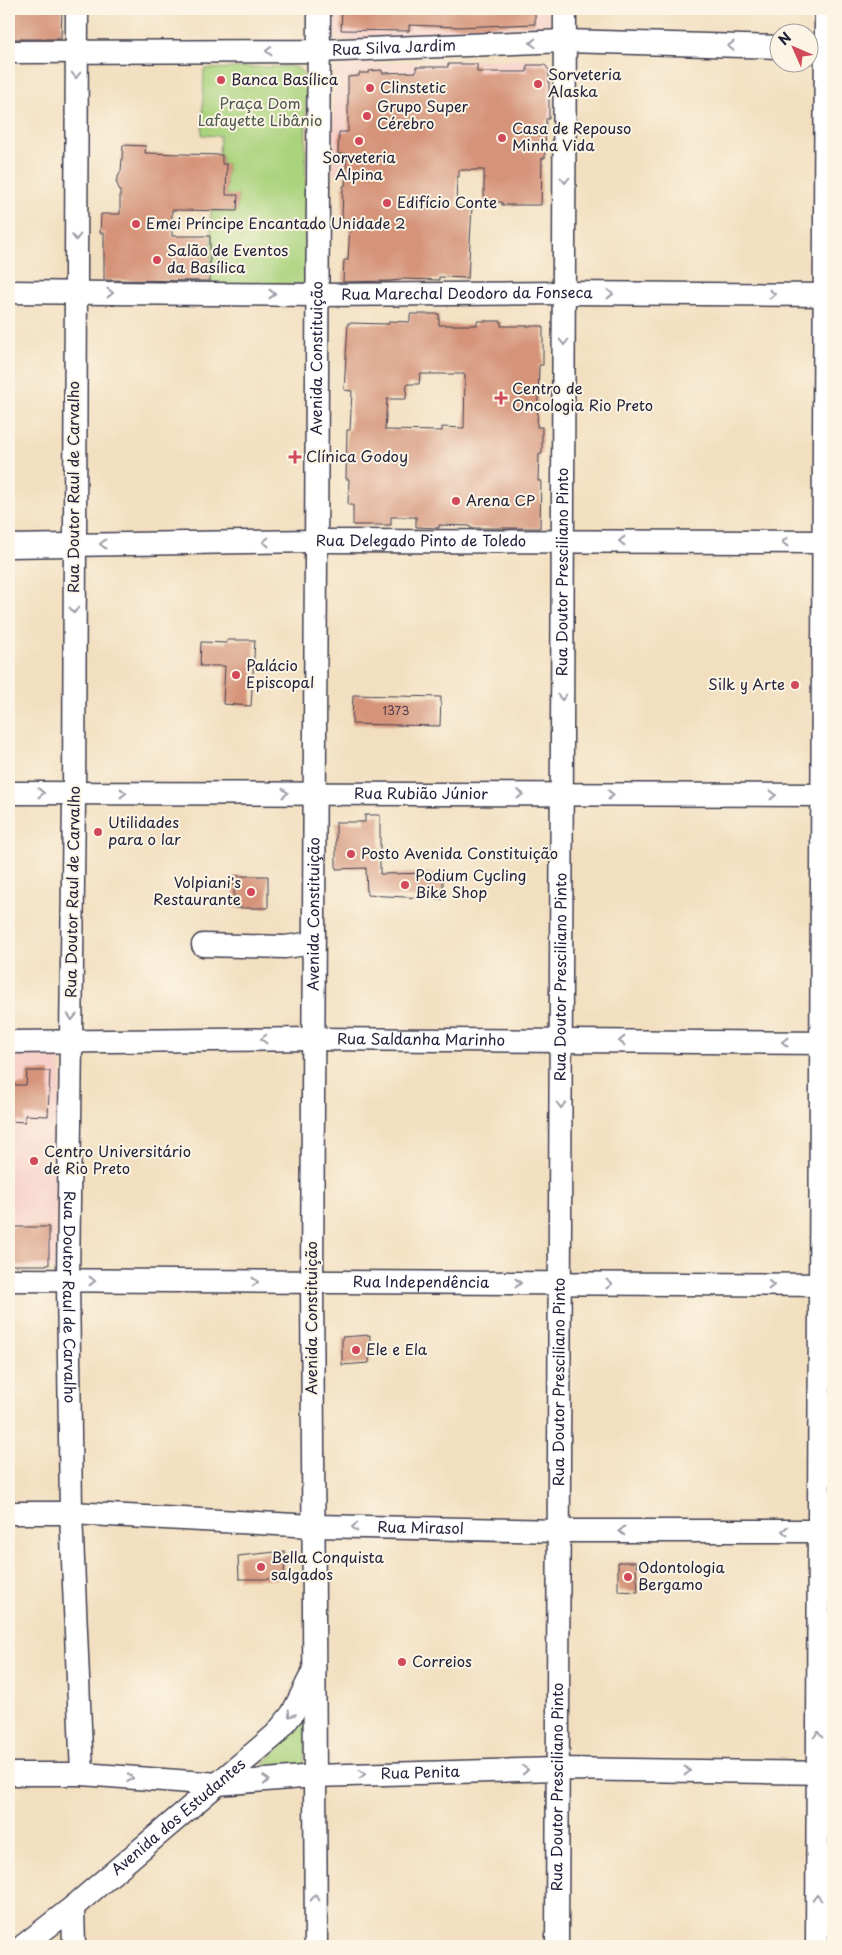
<svg xmlns="http://www.w3.org/2000/svg" width="842" height="1955" font-family="'Playpen Sans',sans-serif">
<style>
.built{fill:#f7d1c9}
.green{fill:#aad37e;stroke:#667a5c}
.building{fill:#d5947a;fill-rule:evenodd}
.lines{fill:none;stroke-linecap:round;stroke-linejoin:round}
.minor-casing{stroke:#413e4f;stroke-width:25}
.minor{stroke:#fff;stroke-width:22}
.oneway{stroke:#9c9ca7}
.poi-dot{fill:#d1495b;stroke:#fcf5e5;stroke-width:2}
.labels{text-anchor:middle;stroke-width:4;stroke-linejoin:round;paint-order:stroke}
.number-label{font-size:12px;fill:#4f3e4b}
.street-label{font-size:15px;fill:#22223b;stroke:#fcf5e5}
.poi-label{font-size:15px;fill:#22223b;stroke:#fcf5e5;text-anchor:start}
.park-label{font-size:15px;fill:#4b574f;stroke:#fcf5e5}
</style>
<rect width="100%" height="100%" fill="#fcf5e5"/>
<filter id="ink" filterUnits="userSpaceOnUse"><feTurbulence type="fractalNoise" baseFrequency=".02" numOctaves="2"/><feDisplacementMap in="SourceGraphic" scale="10" xChannelSelector="R" yChannelSelector="G"/><feConvolveMatrix kernelMatrix="1 2 1 2 8 2 1 2 1" color-interpolation-filters="sRGB"/></filter>
<filter id="wash" filterUnits="userSpaceOnUse"><feTurbulence type="fractalNoise" baseFrequency=".0096" numOctaves="4" result="noise"/><feDisplacementMap in="SourceGraphic" scale="20" xChannelSelector="R" yChannelSelector="G"/><feGaussianBlur stdDeviation="1.12" result="paint"/><feColorMatrix in="noise" values="0 0 0 0 0 0 0 0 0 0 0 0 0 0 0 0 0 1.4 0 .05"/><feComposite in="paint" operator="in"/></filter>
<g filter="url(#wash)">
<rect width="100%" height="100%" fill="#f2dfc0"/>
<path class="built" d="M323 9H560V36L323 43Z
M532 59 544 60 551 63 555 69 552 117 549 119H520L374 175 332 174 334 75 337 68 342 64Z
M9 1053H61L56 1269H9Z"/>
<path class="green" d="M288 66C299 67 303 70 306 81L305 284 211 288V211H237L238 196 226 195 227 164H222V155H219L220 136 202 135 204 69Z
M307 1713 304 1764 262 1766 302 1722Z"/>
<g id="blocks">
<path class="building" d="M9 9H62L61 39H9Z
M342 9H535V24L459 27 409 25V31L341 30Z
M448 64H477V72H527V65H545L549 70V119H546L545 158H542L541 205H502V202H484V170H459V177H457L456 206H472L468 278 439 277V280L402 279 401 280 390 281 343 282 344 260H348L350 223 345 222 346 219H342L343 186H345L347 154H338L339 132H348V77L359 76V73H369V71L382 70V73L416 72V67H448Z
M123 145 146 146 145 153 222 155V164H227L226 195H238L237 211 172 210V236H210V281L104 280V233H100L101 214H120V191L116 181 121 171Z
M410 314H439V325H477V321H501V326H543V365H539L537 427H542V454H539L538 481H541L540 528H470V526L439 525V528L416 527V517H391V525H353V505H348L349 479H346L347 430H350L352 391 344 390 348 323 389 324V321L410 322ZM420 374H465L464 428 442 427V431L385 430 387 399H406L407 384H419Z
M227 640H255L251 706 223 704 225 666H200L201 642 227 643Z
M353 695 441 697 440 726 352 724Z
M365 815H380V874L443 873V899L367 895 366 868 336 869V822H365Z
M234 876H268V908H234Z
M27 1071H50L48 1116 25 1115V1122L9 1121V1085H26Z
M9 1227H49V1265H9Z
M370 1335 369 1363 342 1365V1337Z
M285 1551 284 1579H239L238 1556Z
M618 1562H636L638 1592 618 1591Z"/>
</g>
</g>
<g filter="url(#ink)">
<use href="#blocks" fill-opacity="0" stroke="#413e4f" stroke-width="1"/>
<g class="lines">
<defs>
<g id="minor">
<path id="s1" d="M77 9 74 799 68 1281 71 1513 82 1774"/>
<path id="s2" d="M9 52 318 51 565 41 780 47"/>
<path id="s3" d="M9 292 316 295 564 293 833 295"/>
<path id="s4" d="M9 546 314 541 833 542"/>
<path id="s5" d="M9 793 833 795"/>
<path d="M203 945 285 947 313 943"/>
<path id="s6" d="M9 1042 313 1039 833 1043"/>
<path id="s7" d="M9 1280 833 1285"/>
<path id="s8" d="M9 1513H71L314 1526 559 1531H832"/>
<path id="s9" d="M9 1774H82L218 1784 314 1776 558 1769 833 1773"/>
<path d="M73 1907 74 1946"/>
<path id="s10" d="M23 1946 73 1907 275 1735 292 1714 312 1674"/>
<path id="s11" d="M316 1946 312 1282 319 9"/>
<path id="s12" d="M557 1946 565 9"/>
<path d="M817 1946 826 9"/>
</g>
</defs>
<use href="#minor" class="minor-casing"/>
<use href="#minor" class="minor"/>
</g>
<defs><path id="oneway-chevron" d="M-2-3.5L2.5 0L-2 3.5" fill="none" stroke-width="1.6" stroke-linecap="round" stroke-linejoin="round" transform="scale(1.25)"/></defs>
<g class="oneway">
<use href="#oneway-chevron" transform="translate(533 43) rotate(178)"/>
<use href="#oneway-chevron" transform="translate(731 46) rotate(-179)"/>
<use href="#oneway-chevron" transform="translate(269 51) rotate(180)"/>
<use href="#oneway-chevron" transform="translate(76 75) rotate(90)"/>
<use href="#oneway-chevron" transform="translate(565 180) rotate(90)"/>
<use href="#oneway-chevron" transform="translate(76 237) rotate(90)"/>
<use href="#oneway-chevron" transform="translate(110 293)"/>
<use href="#oneway-chevron" transform="translate(272 294)"/>
<use href="#oneway-chevron" transform="translate(610 294)"/>
<use href="#oneway-chevron" transform="translate(772 294)"/>
<use href="#oneway-chevron" transform="translate(564 342) rotate(90)"/>
<use href="#oneway-chevron" transform="translate(622 541) rotate(-180)"/>
<use href="#oneway-chevron" transform="translate(266 542) rotate(179)"/>
<use href="#oneway-chevron" transform="translate(785 542) rotate(-180)"/>
<use href="#oneway-chevron" transform="translate(103 544) rotate(179)"/>
<use href="#oneway-chevron" transform="translate(74 610) rotate(90)"/>
<use href="#oneway-chevron" transform="translate(562 697) rotate(90)"/>
<use href="#oneway-chevron" transform="translate(41 793)"/>
<use href="#oneway-chevron" transform="translate(123 793)"/>
<use href="#oneway-chevron" transform="translate(285 793)"/>
<use href="#oneway-chevron" transform="translate(520 794)"/>
<use href="#oneway-chevron" transform="translate(611 795)"/>
<use href="#oneway-chevron" transform="translate(773 795)"/>
<use href="#oneway-chevron" transform="translate(72 1017) rotate(91)"/>
<use href="#oneway-chevron" transform="translate(264 1039) rotate(179)"/>
<use href="#oneway-chevron" transform="translate(622 1041) rotate(-180)"/>
<use href="#oneway-chevron" transform="translate(785 1042) rotate(-180)"/>
<use href="#oneway-chevron" transform="translate(561 1105) rotate(90)"/>
<use href="#oneway-chevron" transform="translate(92 1281)"/>
<use href="#oneway-chevron" transform="translate(255 1282)"/>
<use href="#oneway-chevron" transform="translate(518 1283)"/>
<use href="#oneway-chevron" transform="translate(609 1284)"/>
<use href="#oneway-chevron" transform="translate(771 1285)"/>
<use href="#oneway-chevron" transform="translate(355 1527) rotate(-179)"/>
<use href="#oneway-chevron" transform="translate(622 1531) rotate(180)"/>
<use href="#oneway-chevron" transform="translate(785 1531) rotate(180)"/>
<use href="#oneway-chevron" transform="translate(291 1714) rotate(123)"/>
<use href="#oneway-chevron" transform="translate(818 1735) rotate(-90)"/>
<use href="#oneway-chevron" transform="translate(525 1770) rotate(-2)"/>
<use href="#oneway-chevron" transform="translate(687 1771) rotate(1)"/>
<use href="#oneway-chevron" transform="translate(362 1774) rotate(-2)"/>
<use href="#oneway-chevron" transform="translate(130 1778) rotate(4)"/>
<use href="#oneway-chevron" transform="translate(266 1780) rotate(-5)"/>
<use href="#oneway-chevron" transform="translate(315 1898) rotate(-91)"/>
<use href="#oneway-chevron" transform="translate(817 1898) rotate(-90)"/>
</g>
</g>
<g class="poi-dot">
<circle cx="221" cy="80" r="5"/>
<circle cx="538" cy="84" r="5"/>
<circle cx="370" cy="88" r="5"/>
<circle cx="367" cy="116" r="5"/>
<circle cx="502" cy="138" r="5"/>
<circle cx="359" cy="141" r="5"/>
<circle cx="387" cy="203" r="5"/>
<circle cx="136" cy="224" r="5"/>
<circle cx="157" cy="260" r="5"/>
<path d="M498.5 390.5h5v5h5v5h-5v5h-5v-5h-5v-5h5z"/>
<path d="M292.5 449.5h5v5h5v5h-5v5h-5v-5h-5v-5h5z"/>
<circle cx="456" cy="501" r="5"/>
<circle cx="236" cy="675" r="5"/>
<circle cx="795" cy="685" r="5"/>
<circle cx="98" cy="832" r="5"/>
<circle cx="351" cy="854" r="5"/>
<circle cx="405" cy="885" r="5"/>
<circle cx="251" cy="892" r="5"/>
<circle cx="34" cy="1161" r="5"/>
<circle cx="356" cy="1350" r="5"/>
<circle cx="261" cy="1567" r="5"/>
<circle cx="628" cy="1577" r="5"/>
<circle cx="402" cy="1662" r="5"/>
</g>
<g class="labels">
<g class="number-label">
<text x="396" y="715">1373</text>
</g>
<g class="street-label">
<text dy="5" stroke="none"><textPath href="#s2" startOffset="385">Rua Silva Jardim</textPath></text>
<text dy="5" stroke="none"><textPath href="#s3" startOffset="458">Rua Marechal Deodoro da Fonseca</textPath></text>
<text dy="5" stroke="none"><textPath href="#s11" startOffset="1588">Avenida Constituição</textPath></text>
<text transform="translate(74 487) rotate(-90)" y="5">Rua Doutor Raul de Carvalho</text>
<text dy="5" stroke="none"><textPath href="#s4" startOffset="412">Rua Delegado Pinto de Toledo</textPath></text>
<text dy="5" stroke="none"><textPath href="#s12" startOffset="1374">Rua Doutor Presciliano Pinto</textPath></text>
<text dy="5" stroke="none"><textPath href="#s5" startOffset="412">Rua Rubião Júnior</textPath></text>
<text transform="translate(73 892) rotate(-89)" y="5">Rua Doutor Raul de Carvalho</text>
<text dy="5" stroke="none"><textPath href="#s11" startOffset="1032">Avenida Constituição</textPath></text>
<text dy="5" stroke="none"><textPath href="#s12" startOffset="969">Rua Doutor Presciliano Pinto</textPath></text>
<text dy="5" stroke="none"><textPath href="#s6" startOffset="412">Rua Saldanha Marinho</textPath></text>
<text dy="5" stroke="none"><textPath href="#s7" startOffset="412">Rua Independência</textPath></text>
<text dy="5" stroke="none"><textPath href="#s1" startOffset="1288">Rua Doutor Raul de Carvalho</textPath></text>
<text transform="translate(312 1318) rotate(-90)" y="5">Avenida Constituição</text>
<text dy="5" stroke="none"><textPath href="#s12" startOffset="564">Rua Doutor Presciliano Pinto</textPath></text>
<text dy="5" stroke="none"><textPath href="#s8" startOffset="412">Rua Mirasol</textPath></text>
<text dy="5" stroke="none"><textPath href="#s9" startOffset="412">Rua Penita</textPath></text>
<text dy="5" stroke="none"><textPath href="#s12" startOffset="159">Rua Doutor Presciliano Pinto</textPath></text>
<text dy="5" stroke="none"><textPath href="#s10" startOffset="202">Avenida dos Estudantes</textPath></text>
</g>
<g class="poi-label">
<text x="548" y="80">Sorveteria<tspan x="548" dy="17">Alaska</tspan></text>
<text x="231" y="85">Banca Basílica</text>
<text x="380" y="93">Clinstetic</text>
<text x="377" y="112">Grupo Super<tspan x="377" dy="17">Cérebro</tspan></text>
<text x="512" y="134">Casa de Repouso<tspan x="512" dy="17">Minha Vida</tspan></text>
<text x="359" y="163" text-anchor="middle">Sorveteria<tspan x="359" dy="17">Alpina</tspan></text>
<text x="397" y="208">Edifício Conte</text>
<text x="146" y="229">Emei Príncipe Encantado Unidade 2</text>
<text x="167" y="256">Salão de Eventos<tspan x="167" dy="17">da Basílica</tspan></text>
<text x="512" y="394">Centro de<tspan x="512" dy="17">Oncologia Rio Preto</tspan></text>
<text x="306" y="462">Clínica Godoy</text>
<text x="466" y="506">Arena CP</text>
<text x="246" y="671">Palácio<tspan x="246" dy="17">Episcopal</tspan></text>
<text x="785" y="690" text-anchor="end">Silk y Arte</text>
<text x="108" y="828">Utilidades<tspan x="108" dy="17">para o lar</tspan></text>
<text x="361" y="859">Posto Avenida Constituição</text>
<text x="415" y="881">Podium Cycling<tspan x="415" dy="17">Bike Shop</tspan></text>
<text x="241" y="888" text-anchor="end">Volpiani's<tspan x="241" dy="17">Restaurante</tspan></text>
<text x="44" y="1157">Centro Universitário<tspan x="44" dy="17">de Rio Preto</tspan></text>
<text x="366" y="1355">Ele e Ela</text>
<text x="271" y="1563">Bella Conquista<tspan x="271" dy="17">salgados</tspan></text>
<text x="638" y="1573">Odontologia<tspan x="638" dy="17">Bergamo</tspan></text>
<text x="412" y="1667">Correios</text>
</g>
<g class="park-label">
<text x="260" y="109">Praça Dom<tspan x="260" dy="17">Lafayette Libânio</tspan></text>
</g>
</g>
<rect width="842" height="1955" fill="none" stroke="#fcf5e5" stroke-width="30"/>
<g transform="translate(794 48) rotate(315)"><circle r="24" fill="#fcf5e5" stroke="#a5a1a1"/>
<path d="M0-4L9 19L0 12L-9 19Z" fill="#d1495b"/>
<text y="-8" font-size="14" font-weight="bold" text-anchor="middle" fill="#22223b">N</text>
</g>
</svg>
